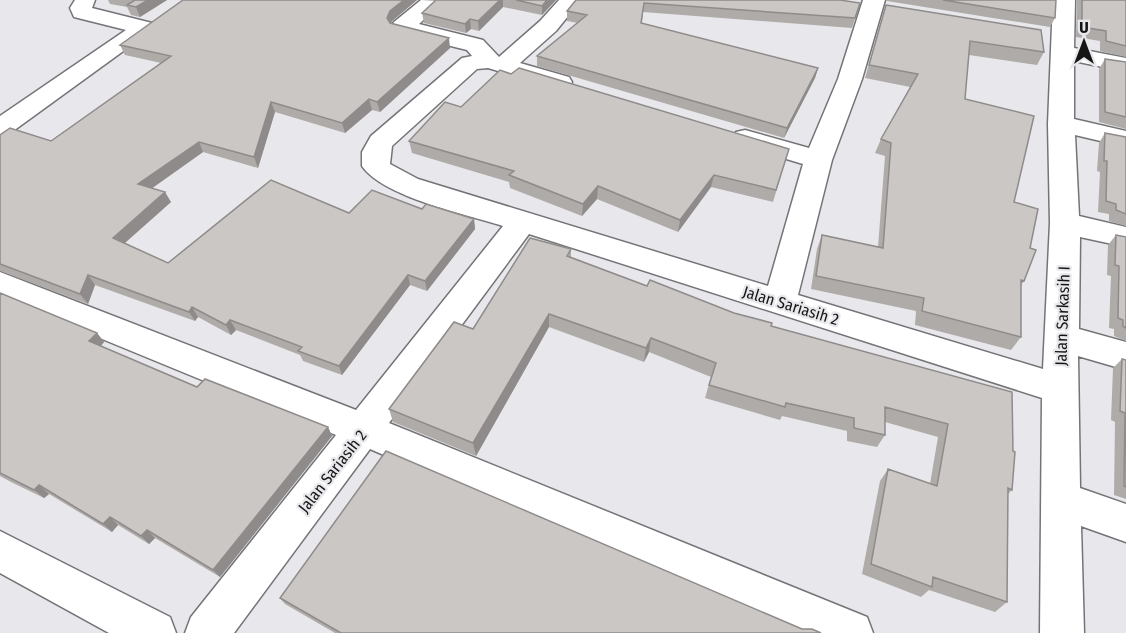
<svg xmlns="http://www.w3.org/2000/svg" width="1126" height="633" font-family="'Fira Sans Condensed',sans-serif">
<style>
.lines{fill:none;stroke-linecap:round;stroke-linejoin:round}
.minor-casing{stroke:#747478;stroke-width:3}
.tertiary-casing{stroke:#747478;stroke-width:3}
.minor{fill:#fff;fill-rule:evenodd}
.tertiary{fill:#fff;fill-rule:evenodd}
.wall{fill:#afaba9}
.shaded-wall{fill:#8e8b8a}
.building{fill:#cbc7c5;stroke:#8e8b8a;stroke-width:1.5}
.labels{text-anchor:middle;stroke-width:4.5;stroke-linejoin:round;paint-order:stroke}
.street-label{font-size:16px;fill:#151516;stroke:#e8e8ec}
</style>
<rect width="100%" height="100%" fill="#e8e8ec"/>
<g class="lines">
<defs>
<path id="minor" d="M75 0H95L92 8 152 23 155 28 9 134 0 136V116L126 30 74 17 70 8Z
M421 0 444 1 419 24 483 40 499 57 540 21 559 0H581L556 31 520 63 569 77 572 82 569 87 560 89 488 68 477 69 392 146 390 164 418 179 768 286 803 164 736 144 732 138 736 132 745 130 809 148 838 79 863 0H885L862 79 832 160 798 295 1043 369 1050 223 1048 124 1053 0H1075L1074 48 1126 58V72L1074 61V119L1126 131V147L1075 135 1079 216 1126 227V247L1080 237 1079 329 1126 342V370L1078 356 1080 488 1126 504V542L1081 526 1084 633H1040L1042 398 529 234 389 423 867 617 873 633H798L370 449 234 633H185L191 617 336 435 0 297V272L356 410 503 226C466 214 383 197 362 166V152L371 136 462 58 472 56 467 50 394 32 391 27 394 22Z"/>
<path id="tertiary" d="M0 531 170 617 176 633H109L0 573Z"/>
</defs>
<use href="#minor" class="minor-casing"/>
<use href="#tertiary" class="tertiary-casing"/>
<use href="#minor" class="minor"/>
<use href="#tertiary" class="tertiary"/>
</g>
<path class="wall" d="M108 0H167L140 17 131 15 127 7 110 4Z
M183 0H417L392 21 391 24 450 48 380 112 372 110 345 133 275 112 258 168 203 152 152 188 171 202 125 243 168 263 349 213 422 209 474 219 475 229 427 291 410 285 342 375 303 361 300 355 236 330 231 335 198 317 195 321 95 285 88 304 0 271V135L51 141 161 63 125 55 120 45Z
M436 0H556L542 15 503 7 479 31 471 29 466 33 424 23 422 13Z
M576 0 860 3 852 28 643 12 642 23 818 68 815 78 784 138 537 66V56L578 23 567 21V11Z
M886 0H1056L1055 18 1050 27 887 1Z
M1077 0H1126V57L1100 51V41L1076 37Z
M886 5 1044 52 1037 65 969 55 965 99 1014 202 1024 281 1021 285V337L1011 350 915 325 916 311 811 289 817 249 822 235 878 247 885 156 875 153 881 139 910 87 865 78Z
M1105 59 1126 62V129L1099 122V69Z
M461 107 789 149 773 202 711 187 678 232 597 199 582 216 510 188 509 182 412 153 409 141Z
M1105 133 1126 137V226L1109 221V214L1098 212 1100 172 1097 171 1099 143Z
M1116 235 1126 237V341L1114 336V329L1109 328 1111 276 1107 275 1108 245Z
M571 249V257L647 286 771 326 1012 392V490L1008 494 1007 602 995 612 929 590 921 597 862 574 880 481 888 469 930 484 938 437 885 422V435L877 447 847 441V431L782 416 780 420 705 398 711 377 649 352 644 362 549 327 476 456 393 422 389 409 473 329Z
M0 293 97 333 104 342 101 346 197 387 328 427 332 436 220 577 155 538 149 544 118 525 112 532 49 494 44 498 11 482 0 476Z
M1122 359 1126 360V499L1114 495 1115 422 1111 420 1113 368Z
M280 598 802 629 821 633H335L285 604Z"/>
<path class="shaded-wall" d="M148 0H167L140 17 136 7Z
M404 0H417L392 21 389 28 387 18 390 11Z
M500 0H503V7L479 31 478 21Z
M547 0H556L542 15V6Z
M470 19 471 29 466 33 465 24Z
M449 38 450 48 380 112 377 102Z
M818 68 815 78 784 138 787 128Z
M369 99 372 110 345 133 342 123Z
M271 102 275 112 258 168 254 157Z
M199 142 203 152 144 194 138 184Z
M714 175 711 187 678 232 680 220Z
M598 186 597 199 582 216 583 204Z
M165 192 171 202 119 248 113 238Z
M474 219 475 229 427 291 425 281Z
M88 275 95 285 88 304 80 294Z
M408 275 410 285 342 375 339 366Z
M192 307 198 317 195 321 189 312Z
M549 314V327L476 456 473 443Z
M230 320 236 330 231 335 226 325Z
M97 333 104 342 97 351 89 341Z
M651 338 649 352 644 362 646 348Z
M328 427 332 436 220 577 213 570Z
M39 485 49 494 44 498 34 490Z
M110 517 118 525 112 532 103 524Z
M147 530 155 538 149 544 141 536Z"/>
<path class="building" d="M135 0H148L136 7 127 5Z
M183 0H404L390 11 387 18 390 23 449 38 377 102 369 99 342 123 271 102 254 157 199 142 138 184 165 192 113 238 168 263 271 180 349 213 372 190 422 209 426 204 474 219 425 281 408 275 339 366 298 351 302 347 230 320 226 325 192 307 189 312 88 275 80 294 0 264V135L10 128 51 141 171 56 120 45Z
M436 0H500L478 21 470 19 465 24 422 13Z
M516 0H547L542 6Z
M576 0H840L860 3 855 18 644 3 641 23 818 68 787 128 537 56 587 15 567 11Z
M943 0H1056L1055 18Z
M1082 0H1126V46L1106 41V31L1082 27Z
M886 5 1041 30 1044 52 970 41 965 99 1034 116 1014 202 1038 209 1030 248 1036 250 1024 281 1021 280V337L922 311 924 298 816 276 822 235 883 248 891 143 881 139 918 74 869 65Z
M1105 59 1126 62V117L1105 112Z
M519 68 789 149 776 190 714 175 680 220 598 186 583 204 509 175 514 171 409 141 445 102 461 107 500 70 511 74Z
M1105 133 1126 137V214L1116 210V204L1106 201 1107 161H1104Z
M1116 235 1126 237V328L1123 326V320L1118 318 1119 266 1115 265Z
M530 238 571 249 567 256 647 286 650 280 734 313 772 323 771 326 1012 392 1013 451 1015 452 1012 490 1008 488 1007 602 933 577 932 587 871 564 888 469 937 486 948 424 885 407V435L854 428V418L786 403 785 407 709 385 716 363 651 338 646 348 549 314 473 443 389 409 454 322 473 329Z
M0 293 97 333 89 341 197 387 205 379 328 427 213 570 147 530 141 536 110 517 103 524 39 485 34 490 0 473Z
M1122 359 1126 360V487L1124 486 1125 413 1120 411Z
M386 451 802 629H812L821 633H341L280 598Z"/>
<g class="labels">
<g class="street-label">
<text transform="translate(791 305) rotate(17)" y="6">Jalan Sariasih 2</text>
<text transform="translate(1062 316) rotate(-88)" y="6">Jalan Sarkasih I</text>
<text transform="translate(332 471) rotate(-52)" y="6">Jalan Sariasih 2</text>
</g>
</g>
<g transform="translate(1084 42)" stroke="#e8e8ec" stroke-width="4.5" paint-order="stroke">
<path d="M0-4.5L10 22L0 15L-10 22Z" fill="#151516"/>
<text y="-9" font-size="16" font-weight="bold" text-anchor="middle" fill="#151516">U</text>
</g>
</svg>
